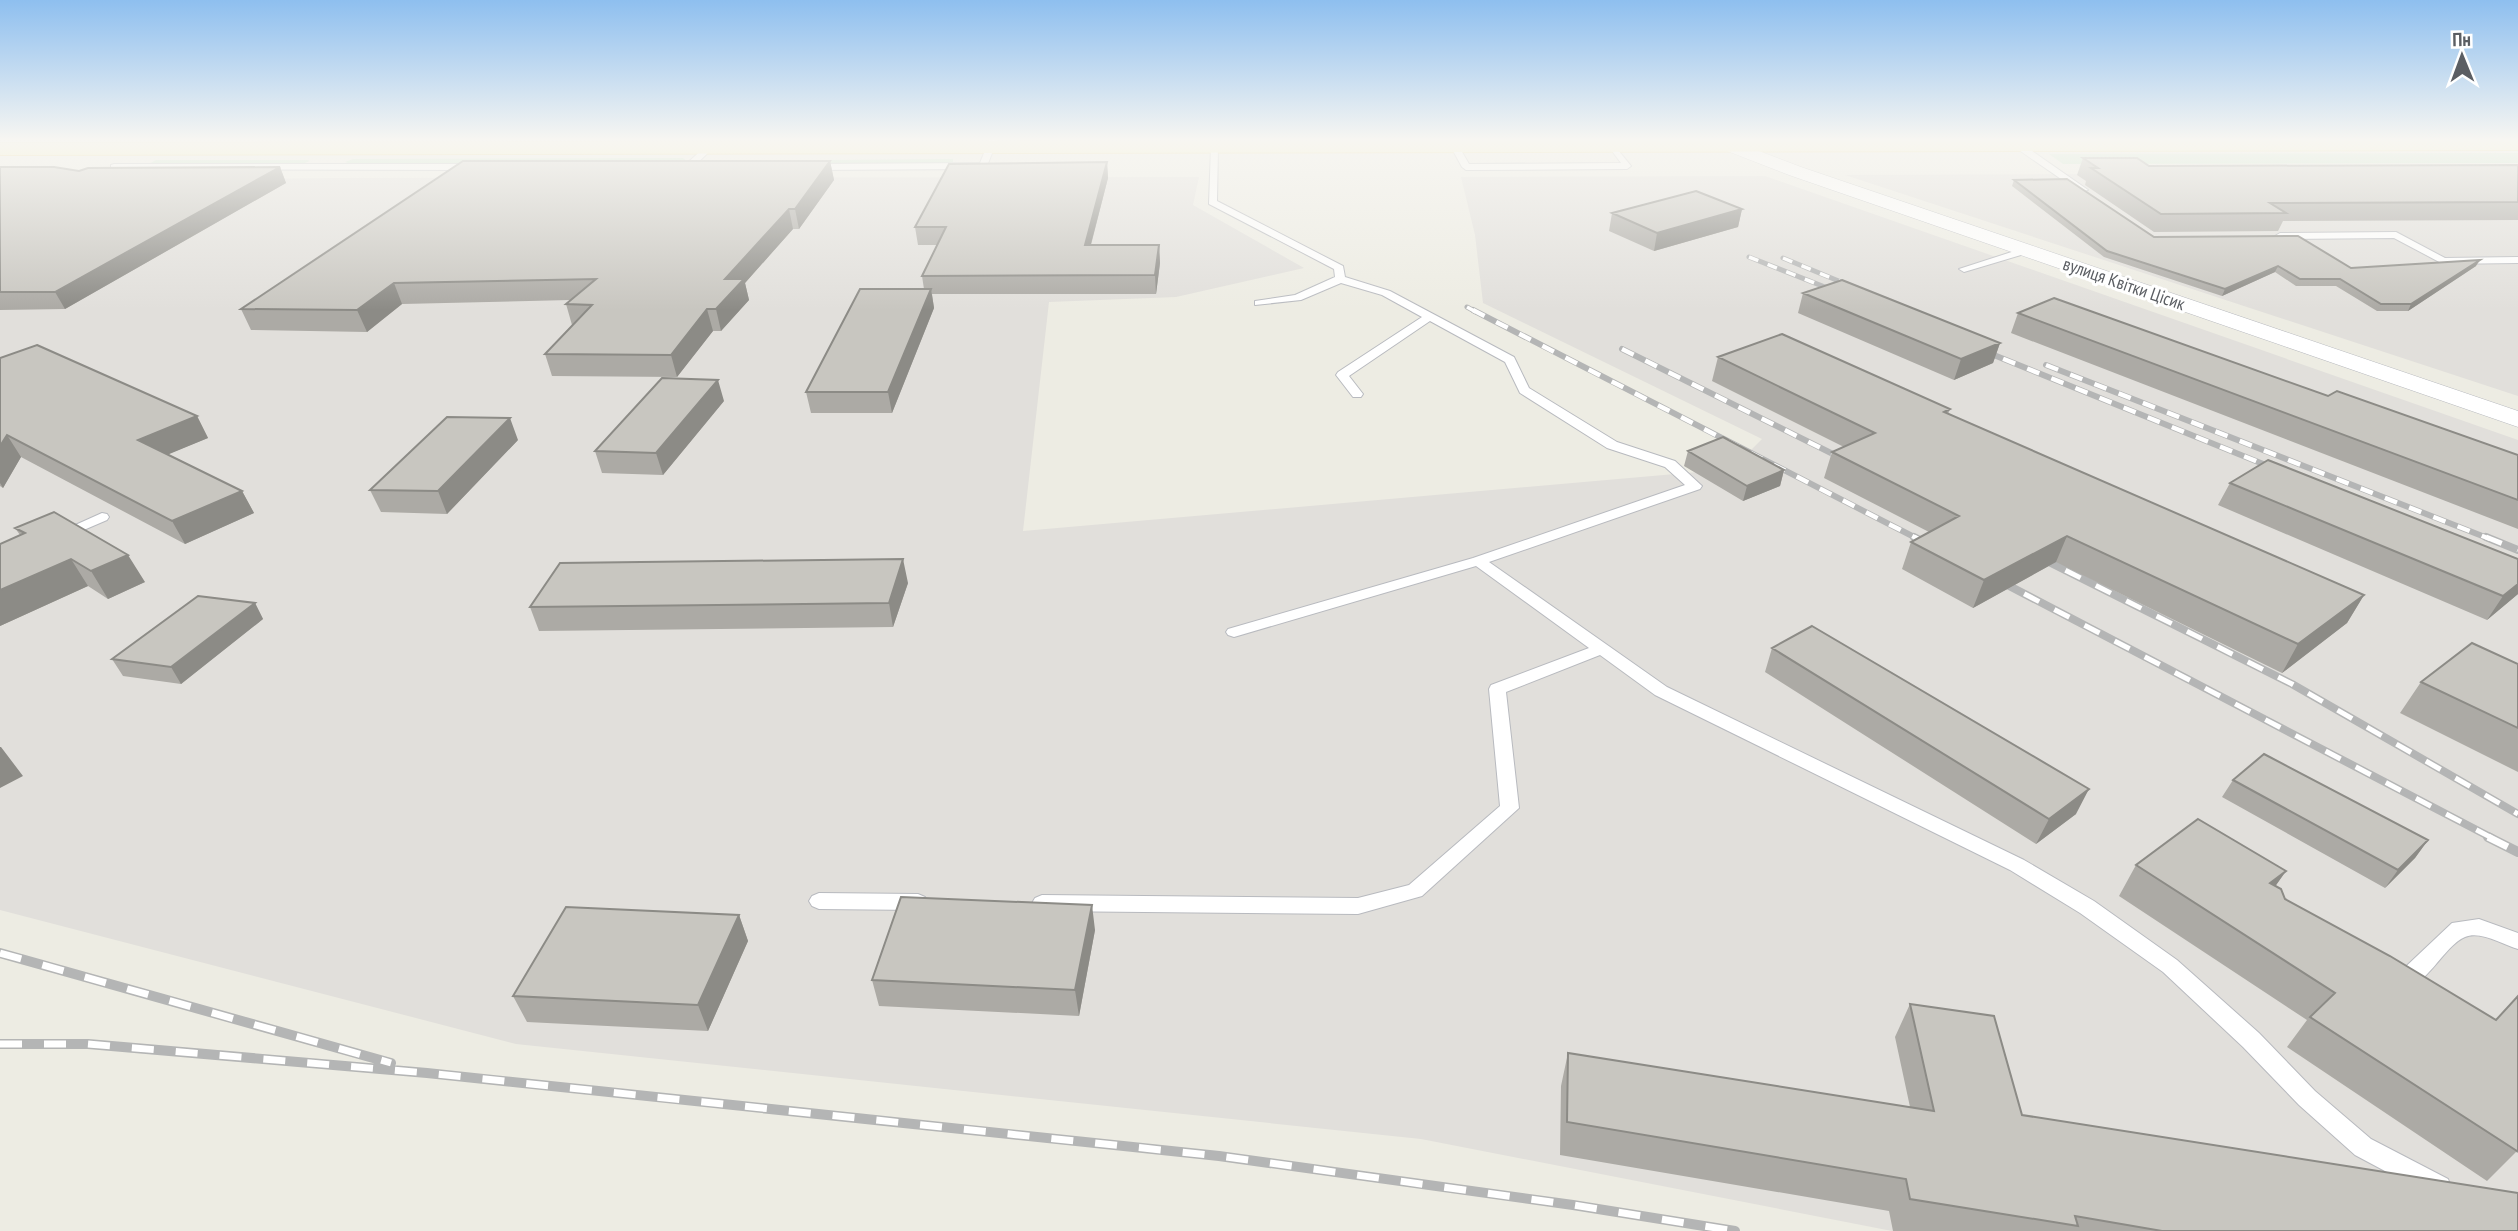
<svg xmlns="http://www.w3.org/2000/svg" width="2518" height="1231" font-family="'PT Sans Narrow',sans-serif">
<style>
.industrial{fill:#e1dfdb}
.green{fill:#c1e3c4}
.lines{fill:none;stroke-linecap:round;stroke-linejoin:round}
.lane-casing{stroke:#b8babf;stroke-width:2}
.street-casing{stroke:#b8babf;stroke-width:1}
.primary-casing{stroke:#e9ce61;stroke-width:2}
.lane{fill:#fff;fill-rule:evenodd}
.street{fill:#fff;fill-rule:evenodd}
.primary{fill:#faf4ac;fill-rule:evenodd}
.rail-far3-casing{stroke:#b4b5b5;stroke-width:5}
.rail-far2-casing{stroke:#b4b5b5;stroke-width:6}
.rail-far1-casing{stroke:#b4b5b5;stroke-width:8}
.rail-casing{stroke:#b4b5b5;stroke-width:10}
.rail-far3{stroke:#fff;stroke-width:3.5;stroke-dasharray:10;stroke-linecap:butt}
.rail-far2{stroke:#fff;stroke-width:4.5;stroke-dasharray:13;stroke-linecap:butt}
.rail-far1{stroke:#fff;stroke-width:5;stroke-dasharray:17;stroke-linecap:butt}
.rail{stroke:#fff;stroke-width:7;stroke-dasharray:22;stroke-linecap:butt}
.wall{fill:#acaaa5}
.shaded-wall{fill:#8c8b86}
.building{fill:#c8c6c0;stroke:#8c8b86;stroke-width:2}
.labels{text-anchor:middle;stroke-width:6;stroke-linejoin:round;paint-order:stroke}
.far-street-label{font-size:18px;fill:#5b5e63;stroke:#fff}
</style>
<rect width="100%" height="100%" fill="#edece3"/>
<path class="industrial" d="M2518 172V396L1845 175Z
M1765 176 2518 440V1231H1892L1421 1139 516 1044 0 910V236L104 181 330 178 1199 177 1193 205 1304 268 1176 297 1049 302 1023 531 1732 469 1762 439 1483 303 1475 235 1461 177Z"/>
<path class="green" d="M2518 153V163L2063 164 2049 154Z
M683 158 687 161 658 164H351L345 162 353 159Z
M953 159V162L948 163 711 164 709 161Z
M156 160H308L310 161 302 164H149Z"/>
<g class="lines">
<defs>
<path id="lane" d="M990 138H998L987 166 983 169 809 170 805 167 809 164 980 163Z
M1455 144 1458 145 1469 164 1621 163 1609 147 1613 144 1631 166 1627 169 1466 170 1462 167 1451 147Z
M2016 144H2022L2088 190 2080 192 2016 148Z
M1211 146 1218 148 1217 201 1343 266 1345 277 1390 291 1514 357 1529 388 1617 442 1675 461 1702 486 1700 489 1489 562 1667 687 2024 860 2094 901 2177 960 2259 1033 2315 1091 2371 1139 2448 1179 2451 1187 2448 1195 2439 1198 2430 1195 2355 1155 2299 1105 2243 1047 2163 972 2080 913 2010 870 1655 695 1600 655 1506 692 1519 808 1422 896 1358 914 1042 911 1035 908 1032 903 1035 898 1042 895 1358 898 1409 885 1500 806 1489 689 1491 685 1589 648 1476 566 1234 637 1228 635 1226 632 1228 629 1473 558 1685 485 1665 467 1607 448 1520 393 1505 362 1430 321 1349 376 1363 394 1361 397H1353L1336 375 1338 372 1422 317 1382 295 1341 283 1301 300 1255 305V301L1295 295 1335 277 1334 269 1209 204Z
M705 147 712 149 691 169H685V165Z
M114 164H475L479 167 475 170 111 169V165Z
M2396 232 2445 258 2518 257V263L2443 264 2394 238 2280 239 2275 236 2280 233Z
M2027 247 2031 248V252L1964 272 1959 269Z
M102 513 107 514 109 517 107 520 65 538 60 539 53 535Z
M819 893 918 894 925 897 928 902 925 907 918 910 819 909 812 906 809 901 812 896Z
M2479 919 2518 933V949C2504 945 2480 930 2465 937 2441 947 2422 999 2391 988L2388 982 2391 976 2399 973 2452 923Z"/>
<path id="street" d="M1702 138H1725L1801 167 2518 411V427L1789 175 1704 142Z"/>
<path id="primary" d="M2518 138V150L0 155V143Z"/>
</defs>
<use href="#lane" class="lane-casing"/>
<use href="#street" class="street-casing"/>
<use href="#primary" class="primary-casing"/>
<use href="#lane" class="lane"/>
<use href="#street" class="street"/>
<use href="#primary" class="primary"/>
<defs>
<path id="rail-far3" d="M1749 257 1840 293
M1783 258 1858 289
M1467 307 1476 312"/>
<path id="rail-far2" d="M1473 310 1918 539
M1622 349 1847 461
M1979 349 2278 470
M2046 365 2490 539"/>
<path id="rail-far1" d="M1914 537 1935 548
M2486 537 2518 550
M2035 555 2292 684 2518 814
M1994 578 2492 838"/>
<path id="rail" d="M2488 837 2518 852
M0 953 391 1063
M0 1044H88L427 1073 1219 1156 1573 1205 1735 1231"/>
</defs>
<use href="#rail-far3" class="rail-far3-casing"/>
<use href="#rail-far2" class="rail-far2-casing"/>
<use href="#rail-far1" class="rail-far1-casing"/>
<use href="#rail" class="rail-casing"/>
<use href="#rail-far3" class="rail-far3"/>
<use href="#rail-far2" class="rail-far2"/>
<use href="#rail-far1" class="rail-far1"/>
<use href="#rail" class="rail"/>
</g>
<path class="wall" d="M2083 158 2149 166 2518 165V220L2283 221 2278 231 2154 232 2085 185 2086 181 2077 175Z
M830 161 834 180 799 229H793L745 283 749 300 721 331H713L677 377 552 376 545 354 572 325 566 304 570 300 402 304 367 332 251 330 241 309Z
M1107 162 1108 178 1091 245H1159L1160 263 1156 294H932L934 308 892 413H811L806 392 924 289 922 276 937 245H918L915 227Z
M0 167 79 171 280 167 286 183 65 309 0 310Z
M2014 180 2154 237 2351 268 2476 266 2408 311H2377L2336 286H2296L2275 272 2222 296 2104 257 2012 186Z
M1742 209 1738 227 1654 251 1609 231 1612 213Z
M1803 293 2000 343 1993 363 1954 380 1798 313Z
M2018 313 2328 396 2518 455V529L2011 333Z
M1718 357 1950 409 1948 414 2364 595 2347 623 2282 673 2056 562 1973 608 1902 569 1911 542 1929 532 1824 478 1832 452 1844 447 1712 381Z
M0 358 197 416 208 438 168 454 242 491 254 513 185 544 21 457 3 488 0 486Z
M724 401 663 475 602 473 595 451Z
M518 440 447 514 381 512 370 490Z
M1688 451 1784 470 1780 486 1743 501 1684 466Z
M2230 483 2518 559V594L2487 620 2218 505Z
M15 528 145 582 108 599 88 586 0 626V544L20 535Z
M908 583 893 627 539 631 530 607Z
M255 603 263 619 181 684 123 676 112 659Z
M1772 648 2076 814 2036 844 1765 672Z
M2518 664V772L2400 713 2421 682Z
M2233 780 2428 840 2415 858 2385 888 2222 797Z
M2136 865 2286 871 2275 886 2285 899 2496 1020 2518 996V1153L2516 1152 2487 1181 2287 1047 2307 1020 2119 896Z
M739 915 748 941 708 1031 527 1022 513 996Z
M1095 930 1079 1016 879 1006 872 980Z
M1910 1004 2022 1115 2518 1231H1893L1889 1211 1560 1155 1561 1086 1568 1053 1910 1107 1895 1037Z"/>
<path class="shaded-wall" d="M830 161 834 180 799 229 795 209Z
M1107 162 1108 178 1086 263 1085 245Z
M280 167 286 183 65 309 55 292Z
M789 209 793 229 745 283 749 300 721 331 716 309 725 279Z
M1742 209 1738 227 1654 251 1657 233Z
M1159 245 1160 263 1156 294 1155 275Z
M2480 260 2476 266 2408 311 2411 304Z
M2278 266 2275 272 2222 296 2225 289Z
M394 283 402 304 367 332 357 310Z
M931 289 934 308 892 413 888 392Z
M707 309 713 331 677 377 671 355Z
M2000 343 1993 363 1954 380 1961 359Z
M718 380 724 401 663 475 656 453Z
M197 416 208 438 150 462 138 440Z
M510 418 518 440 447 514 438 491Z
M7 435 21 457 3 488 0 483V446Z
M1784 470 1780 486 1743 501 1747 486Z
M242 491 254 513 185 544 172 521Z
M2067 536 2056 562 1973 608 1984 580Z
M128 555 145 582 108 599 91 571Z
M71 559 88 586 0 626V590Z
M903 559 908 583 893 627 889 603Z
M2518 584V594L2487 620 2503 596Z
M2364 595 2347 623 2282 673 2298 644Z
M255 603 263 619 181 684 171 667Z
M0 747H1L23 776 0 788Z
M2089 789 2076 814 2036 844 2049 819Z
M2428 840 2415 858 2385 888 2398 870Z
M2286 871 2265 901 2270 883Z
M1092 905 1095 930 1079 1016 1075 990Z
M739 915 748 941 708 1031 698 1005Z"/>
<path class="building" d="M2083 158H2137L2149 166 2518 165V202L2270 203 2286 213 2161 214 2091 168H2098Z
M463 161H830L795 209H789L725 279H744L716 309H707L671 355 545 354 592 305 566 304 596 279 394 283 357 310 241 309Z
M1107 162 1085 245H1159L1155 275 922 276 946 227H915L949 164Z
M0 167H54L79 171 88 168 280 167 55 292H0Z
M2067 179 2154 237 2298 236 2351 268 2480 260 2411 304H2381L2340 279H2300L2278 266 2225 289 2107 251 2014 180Z
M1696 191 1742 209 1657 233 1612 213Z
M1842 280 2000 343 1961 359 1803 293Z
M860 289H931L888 392H806Z
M2054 298 2328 396 2337 391 2518 455V500L2018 313Z
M1782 334 1950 409 1944 412 2364 595 2298 644 2067 536 1984 580 1911 542 1959 516 1832 452 1875 433 1718 357Z
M37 345 197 416 138 440 242 491 172 521 7 435 0 446V358Z
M662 378 718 380 656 453 595 451Z
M447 417 510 418 438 491 370 490Z
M1723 437 1784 470 1747 486 1688 451Z
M2268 460 2518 559V584L2503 596 2230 483Z
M54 512 128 555 91 571 71 559 0 590V544L25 533 15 528Z
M903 559 889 603 530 607 560 563Z
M198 596 255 603 171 667 112 659Z
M1812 626 2089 789 2049 819 1772 648Z
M2472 643 2518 664V728L2421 682Z
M2264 754 2428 840 2398 870 2233 780Z
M2198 819 2286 871 2270 883 2281 889 2285 899 2390 956 2496 1020 2518 996V1150L2517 1151 2310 1017 2335 993 2136 865Z
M901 897 1092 905 1075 990 872 980Z
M566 907 739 915 698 1005 513 996Z
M1910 1004 1994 1016 2022 1115 2518 1193V1231H2162L2075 1216 2078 1226 1910 1199 1906 1179 1567 1122 1568 1053 1934 1111Z"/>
<linearGradient id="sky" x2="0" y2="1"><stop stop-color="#8ebfef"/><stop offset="0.45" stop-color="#f7f6f2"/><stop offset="1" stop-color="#f7f6f2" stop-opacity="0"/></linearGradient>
<rect width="2518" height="310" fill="url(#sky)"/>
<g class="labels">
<g class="far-street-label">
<text transform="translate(2124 284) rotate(19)" y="6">вулиця Квітки Цісик</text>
</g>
</g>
<g transform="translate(2462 56) rotate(359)" stroke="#ffffff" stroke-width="5" paint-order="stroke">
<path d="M0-5L12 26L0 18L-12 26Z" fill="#5b5e63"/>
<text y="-10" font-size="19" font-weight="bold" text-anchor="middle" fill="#5b5e63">Пн</text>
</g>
</svg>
